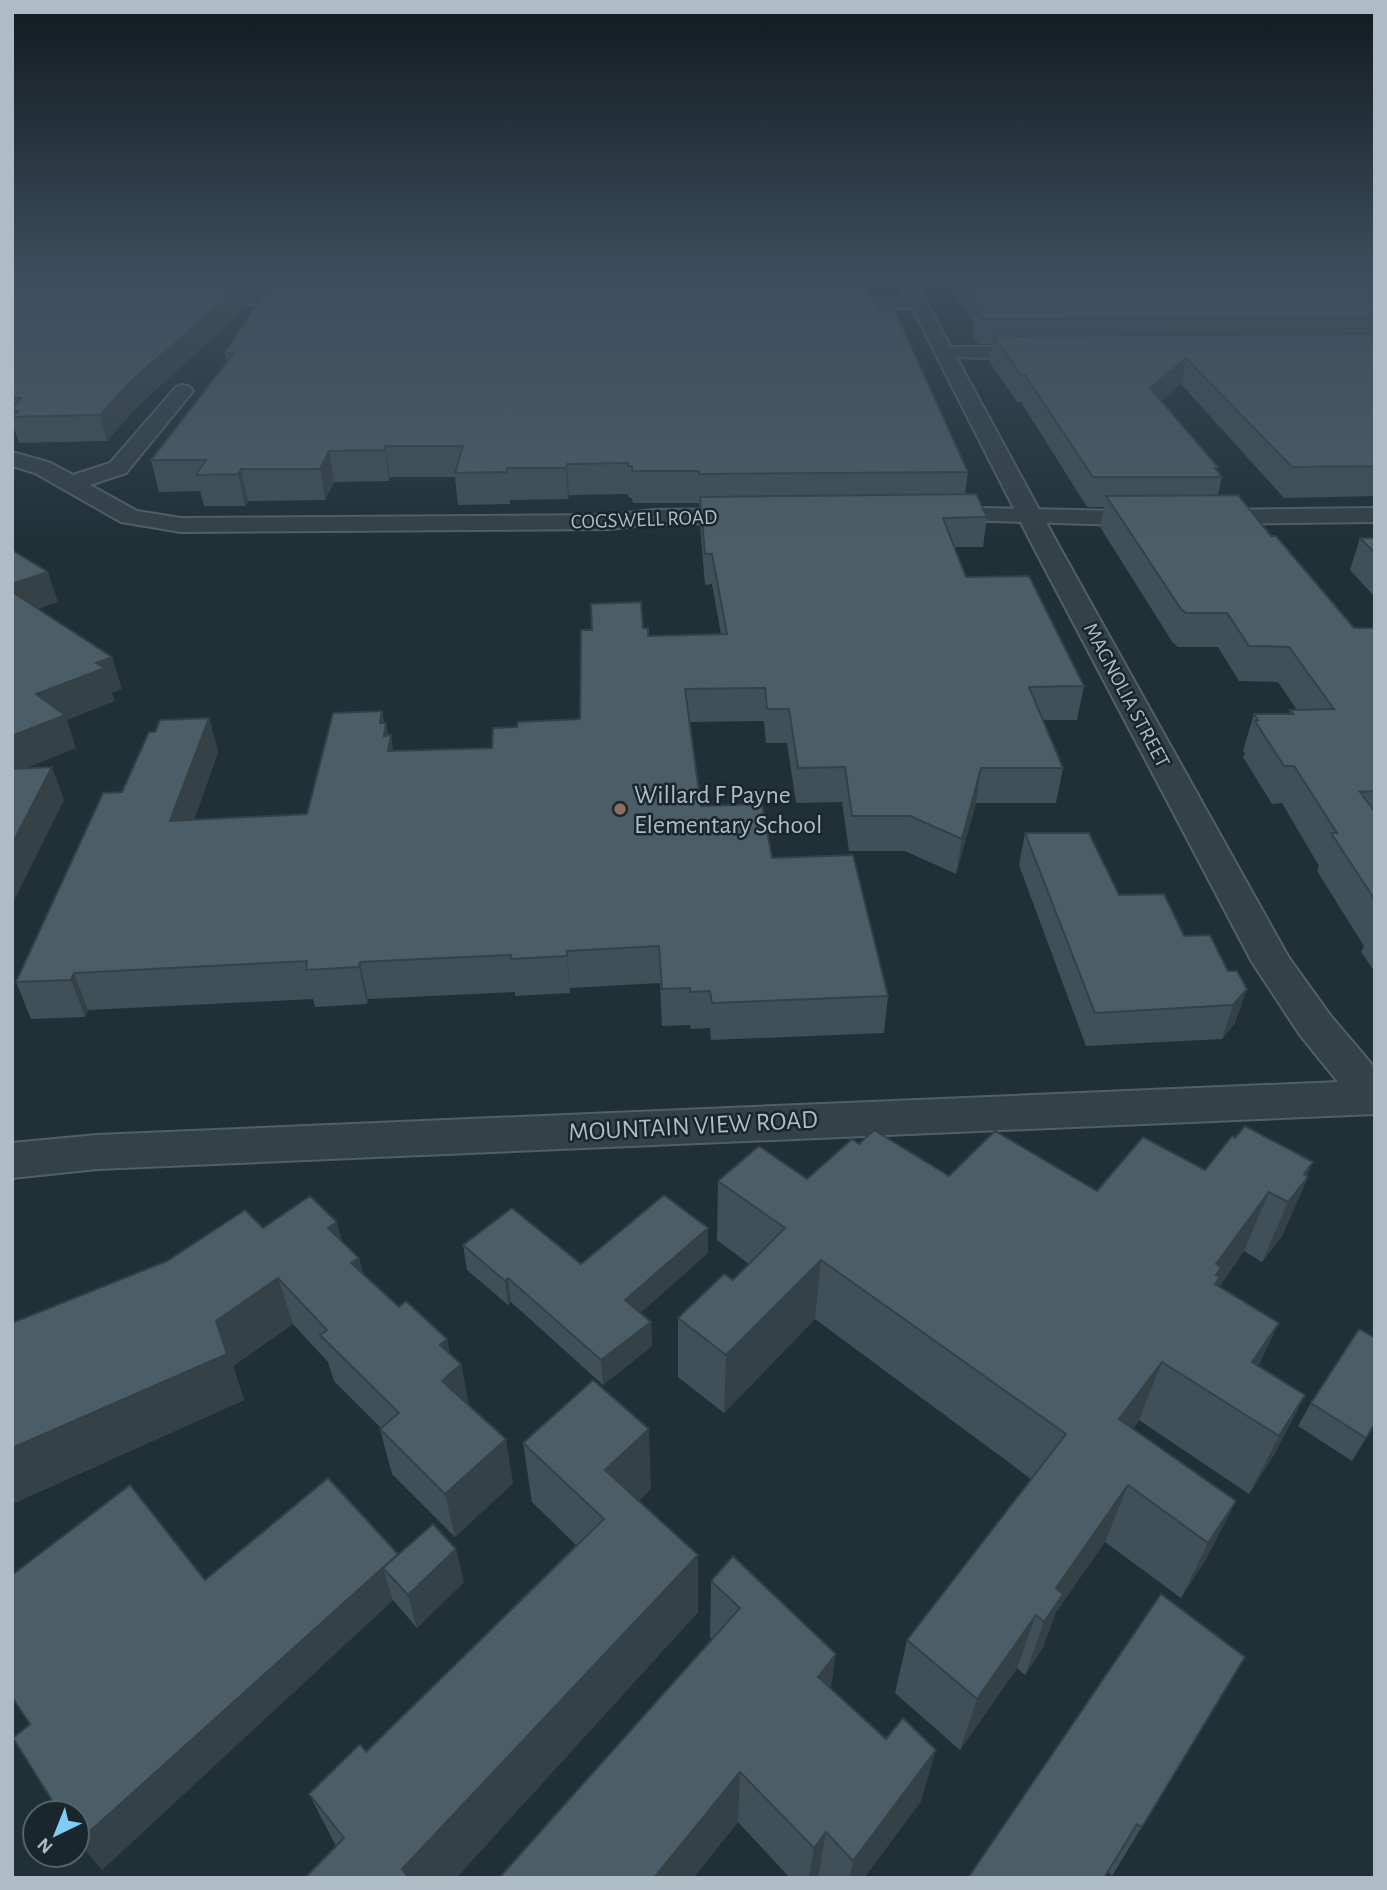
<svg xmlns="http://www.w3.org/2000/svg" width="1387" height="1890" font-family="'Alegreya Sans',sans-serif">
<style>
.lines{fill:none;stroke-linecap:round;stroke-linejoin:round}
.minor-casing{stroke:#515f66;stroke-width:4}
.tertiary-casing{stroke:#515f66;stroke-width:4}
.minor{fill:#334148;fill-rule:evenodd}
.tertiary{fill:#334148;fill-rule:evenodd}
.wall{fill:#405058}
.shaded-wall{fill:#344147}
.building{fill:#4b5d66;stroke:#344147;stroke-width:2}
.education-dot{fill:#8d6e63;stroke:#19262c;stroke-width:2.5}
.labels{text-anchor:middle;stroke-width:5;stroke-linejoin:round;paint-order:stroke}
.far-street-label{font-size:21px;fill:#adbcc5;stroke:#19262c}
.poi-label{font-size:26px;fill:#adbcc5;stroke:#19262c;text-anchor:start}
.street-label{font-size:26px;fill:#adbcc5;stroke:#19262c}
</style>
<rect width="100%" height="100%" fill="#203037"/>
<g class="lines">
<defs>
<path id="minor" d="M193 294 314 295 322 300 314 305 187 303 185 299 187 295Z
M918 299 926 304 924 308 822 310 814 305 822 300Z
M945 347H1044L1053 353 1044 359 938 357 936 353 938 349Z
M183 385 190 387 193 391 126 473 90 485 137 511 181 518 609 515 654 510 753 509 761 511 765 516 761 521 753 523 654 524 609 529 181 532 121 522 35 473 12 466V452L51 463 73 475 110 463 176 387Z
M932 507 1122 511 1375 508V522L1122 525 924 519 920 514 924 509Z"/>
<path id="tertiary" d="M896 276H912L1060 548 1289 958 1330 1015 1375 1068V1114L97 1169 12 1178V1143L97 1135 1338 1082 1300 1035 1252 962 1034 548Z"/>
</defs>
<use href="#minor" class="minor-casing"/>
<use href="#tertiary" class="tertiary-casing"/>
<use href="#minor" class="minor"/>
<use href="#tertiary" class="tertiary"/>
</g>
<path class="wall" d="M12 276H280L274 281H284L283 276H860V287L879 310 968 472 965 494 987 517 983 547H954L966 577 1084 686 1077 720H1043L1063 768 1056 803H976L956 874 905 851H849L842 802 796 803 787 743H766L764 721 690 722 701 806 772 858 888 996 884 1033 711 1040 710 1028 691 1029 690 1025 662 1026 660 983 570 988V993L515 996V992L368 999 367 1004 315 1007 313 999 88 1010 85 1017 31 1019 16 982 122 792 155 732 209 718 218 752 194 820 307 814 382 711 384 723H386L388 735 393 751 492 748 517 727 580 719 643 628 648 636 721 634 712 584 705 585 700 525V506H699V503H633L632 498H629L628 494 569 495 568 499 510 500V504L458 505 455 477H390L389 481 334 482 325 500 248 501 245 506H204L200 491 159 492 151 460 227 363 225 353 269 286 264 290 244 291 247 306 137 407 107 441 19 443 12 423Z
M943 276H1375V496L1284 498 1181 384 1161 401 1218 467 1217 471 1222 477 1218 495 1271 536 1354 628H1375V972L1361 952 1364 946 1317 871 1319 866 1282 803 1272 804 1243 757 1245 753 1243 751 1254 714H1289L1290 710H1297L1278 682 1239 681 1218 647H1178L1173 643 1100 527 1104 507H1087L1021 402H1017L989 361 992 344H978L973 335 974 324Z
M1360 538H1375V597L1350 570Z
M1025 833 1119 895 1184 936 1228 971H1237L1235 1023 1222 1039 1086 1046 1019 865Z
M859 1144 949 1176 1097 1191 1205 1170 1308 1177 1282 1236 1262 1262 1244 1251 1219 1287 1259 1366 1305 1395 1275 1453 1249 1494 1139 1420 1133 1429 1236 1501 1207 1557 1181 1598 1105 1542 1056 1612 1043 1647 1025 1675 1017 1668 960 1750 895 1693 907 1640 1031 1479 815 1319 724 1413 678 1377V1318L733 1280 749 1264 717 1240 718 1181 807 1179Z
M263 1228 343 1242 359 1258 363 1274 399 1307 447 1339 450 1354 461 1364 469 1406 513 1483 455 1537 392 1474 380 1429 381 1428 334 1381 328 1362 293 1324 233 1366 244 1400 12 1504V1323Z
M463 1245 581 1264 708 1253 640 1313 651 1322 652 1346 603 1385 511 1302 508 1305 467 1270Z
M1311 1403 1375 1423 1352 1461 1298 1426Z
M523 1443 651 1488 639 1501 698 1612 456 1878H305L336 1846 309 1794 366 1752 576 1545 532 1502Z
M398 1554 464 1582 417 1628 393 1600 102 1870 30 1724 205 1580Z
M711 1581 831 1688 921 1801 864 1878H790L738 1822 693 1878H499L712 1639 710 1637Z
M1245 1657 1112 1876 1108 1872 1105 1878H968Z"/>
<path class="shaded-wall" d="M261 276H280L264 290Z
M243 284 247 306 137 407 107 441 100 415 130 382Z
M1186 358 1181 384 1144 415 1150 388Z
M385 446 390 477 389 481 385 450Z
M329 451 334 482 325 500 320 469Z
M567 464 569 495 568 499 566 468Z
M241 469 248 501 245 506 238 474Z
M48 572 58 602 15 617 12 610V584Z
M112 657 122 689 112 693 115 701 67 720 76 748 12 774V736L36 694 96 663Z
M382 711 385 729 386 723 389 743 391 735 396 769 394 785 380 723Z
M209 718 218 752 181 856 170 821Z
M52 767 64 800 12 905V844Z
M981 768 976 803 956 874 962 839Z
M567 951 570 988V993L567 956Z
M360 962 368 999 367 1004 359 967Z
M74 973 88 1010 85 1017 71 980Z
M1247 989 1235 1023 1222 1039 1233 1005Z
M1313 1162 1305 1181 1308 1177 1282 1236 1262 1262 1288 1202 1304 1174Z
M1269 1192 1244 1251 1213 1295 1216 1264Z
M337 1222 349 1268 328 1228Z
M708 1228V1253L627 1324 625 1300Z
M359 1258 371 1304 351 1263Z
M821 1260 815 1319 724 1413 726 1355Z
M278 1278 293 1324 233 1366 244 1400 12 1504V1448Z
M508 1278 511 1302 508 1305 505 1281Z
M651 1322 652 1346 603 1385 601 1360Z
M1279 1323 1251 1382 1252 1362Z
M447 1339 453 1371 461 1364 470 1410 442 1381 440 1345Z
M1162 1362 1139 1420 1097 1476 1119 1419Z
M1305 1395 1275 1453 1249 1494 1279 1436Z
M649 1429 651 1488 610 1529 605 1470Z
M506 1439 513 1483 455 1537 445 1494Z
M1128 1485 1105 1542 1056 1612 1043 1647 1025 1675 1056 1588Z
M1236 1501 1207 1557 1181 1598 1208 1543Z
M456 1549 464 1582 417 1628 408 1595Z
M398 1554 383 1568 393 1600 102 1870 78 1842Z
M698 1555V1612L456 1878H406L402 1869Z
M1036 1615 1017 1668 960 1750 977 1699Z
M836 1654 828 1709 818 1677Z
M936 1750 921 1801 864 1878H849L853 1861Z
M740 1772 738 1822 693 1878H654Z
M826 1832 818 1878H809L814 1848Z"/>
<path class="building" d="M516 276H753L557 277Z
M961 276H1375V318L982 319 976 310H984Z
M272 281 556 288 868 287 879 310H894L900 322 968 472 699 474V471H632V466H628V463L567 464 566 468H507V472L455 473 463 446H385V450L329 451 320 469H241L238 474 196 475 206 460H151L234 353H225Z
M243 284 130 382 100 415 12 417 18 411H12L14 408 12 407 21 398H12V286Z
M1375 334V466L1292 467 1186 358 1150 388 1218 467 1215 468 1222 477H1093L1025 375H1021L993 336Z
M976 494 987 517 943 518 966 577 1029 576 1084 686 1029 687 1063 768H981L962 839 910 816H852L845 767 798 768 789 709H767L765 688 685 689 701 806 762 804 772 858 853 855 888 996 712 1003 710 991 690 992V988L662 989 659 946 567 951V956L511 959V955L360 962 359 967 306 970 307 961 74 973 71 980 16 982 103 793 122 792 149 732H155L160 720 209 718 170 821 307 814 333 713 382 711 380 723H386L384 736 391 735 388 751 492 748 493 728 517 727 518 722 580 719 581 630H592L591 604 641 602 643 628H648V636L727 634 712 554H705L700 497Z
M1238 495 1271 536H1276L1354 628H1375V791L1360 792 1375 812V900L1331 833H1337L1294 766H1284L1255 721 1258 720 1254 714H1293L1290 710 1334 709 1289 647 1249 646 1227 613H1186L1181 609 1106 496Z
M1360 538H1375V553Z
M12 550 48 572 12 584Z
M12 592 112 657 96 663 105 668 36 694 65 715 12 736Z
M52 767 25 819 12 844V769Z
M1025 833H1089L1119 895 1164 894 1184 936 1210 935 1228 971H1237L1247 989 1233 1005 1095 1013Z
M1245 1126 1313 1162 1304 1174 1308 1177 1288 1202 1269 1192 1216 1264 1221 1267 1216 1275 1220 1277 1215 1284 1279 1323 1252 1362 1305 1395 1279 1436 1162 1362 1119 1419 1236 1501 1208 1543 1128 1485 1056 1588 1063 1594 1044 1622 1036 1615 977 1699 907 1640 1066 1434 821 1260 726 1355 678 1318 724 1274 733 1280 785 1228 718 1181 759 1146 807 1179 852 1139 859 1144 874 1130 949 1176 995 1131 1097 1191 1143 1137 1205 1170 1232 1136 1235 1138Z
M664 1195 708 1228 625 1300 651 1322 601 1360 508 1278 505 1281 463 1245 512 1208 581 1264Z
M310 1196 337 1222 328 1228 359 1258 351 1263 399 1307 406 1301 447 1339 440 1345 461 1364 442 1381 506 1439 445 1494 380 1429 399 1413 320 1335 327 1330 278 1278 216 1321 227 1354 12 1448V1323L167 1261 245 1210 263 1228Z
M1359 1329 1375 1338V1423L1366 1438 1311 1403Z
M593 1380 649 1429 605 1470 698 1555 402 1869 409 1878H305L344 1838 309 1794 360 1744 366 1752 604 1519 523 1443Z
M328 1478 398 1554 78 1842 77 1840V1813H60L13 1738 30 1724 12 1697V1575L130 1485 205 1580Z
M433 1524 456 1549 408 1595 383 1568Z
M733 1556 836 1654 818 1677 886 1739 903 1718 936 1750 853 1861 826 1832 814 1848 740 1772 654 1878H499L740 1608 711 1581Z
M1161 1594 1245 1657 1142 1827 1137 1824 1104 1878H968Z"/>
<linearGradient id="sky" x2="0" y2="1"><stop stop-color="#121a1e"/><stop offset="0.51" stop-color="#3c4e5e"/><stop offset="1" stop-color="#3c4e5e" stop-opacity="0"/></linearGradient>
<rect width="1387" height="541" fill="url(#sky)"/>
<circle class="education-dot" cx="620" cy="809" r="7"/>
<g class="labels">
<g class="far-street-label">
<text transform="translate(644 519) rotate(-2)" y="7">COGSWELL ROAD</text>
<text transform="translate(1127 695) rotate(62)" y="7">MAGNOLIA STREET</text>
</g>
<g class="poi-label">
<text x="634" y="803">Willard F Payne<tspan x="634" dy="30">Elementary School</tspan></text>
</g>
<g class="street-label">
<text transform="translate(693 1125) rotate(-3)" y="9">MOUNTAIN VIEW ROAD</text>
</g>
</g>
<rect width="1387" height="1890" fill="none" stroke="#adbcc5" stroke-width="28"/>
<g transform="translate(56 1834) rotate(223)"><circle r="33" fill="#19262c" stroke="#546269" stroke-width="2"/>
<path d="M0-5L12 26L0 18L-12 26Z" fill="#7fccf8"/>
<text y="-10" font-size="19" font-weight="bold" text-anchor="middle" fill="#adbcc5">N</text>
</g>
</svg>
